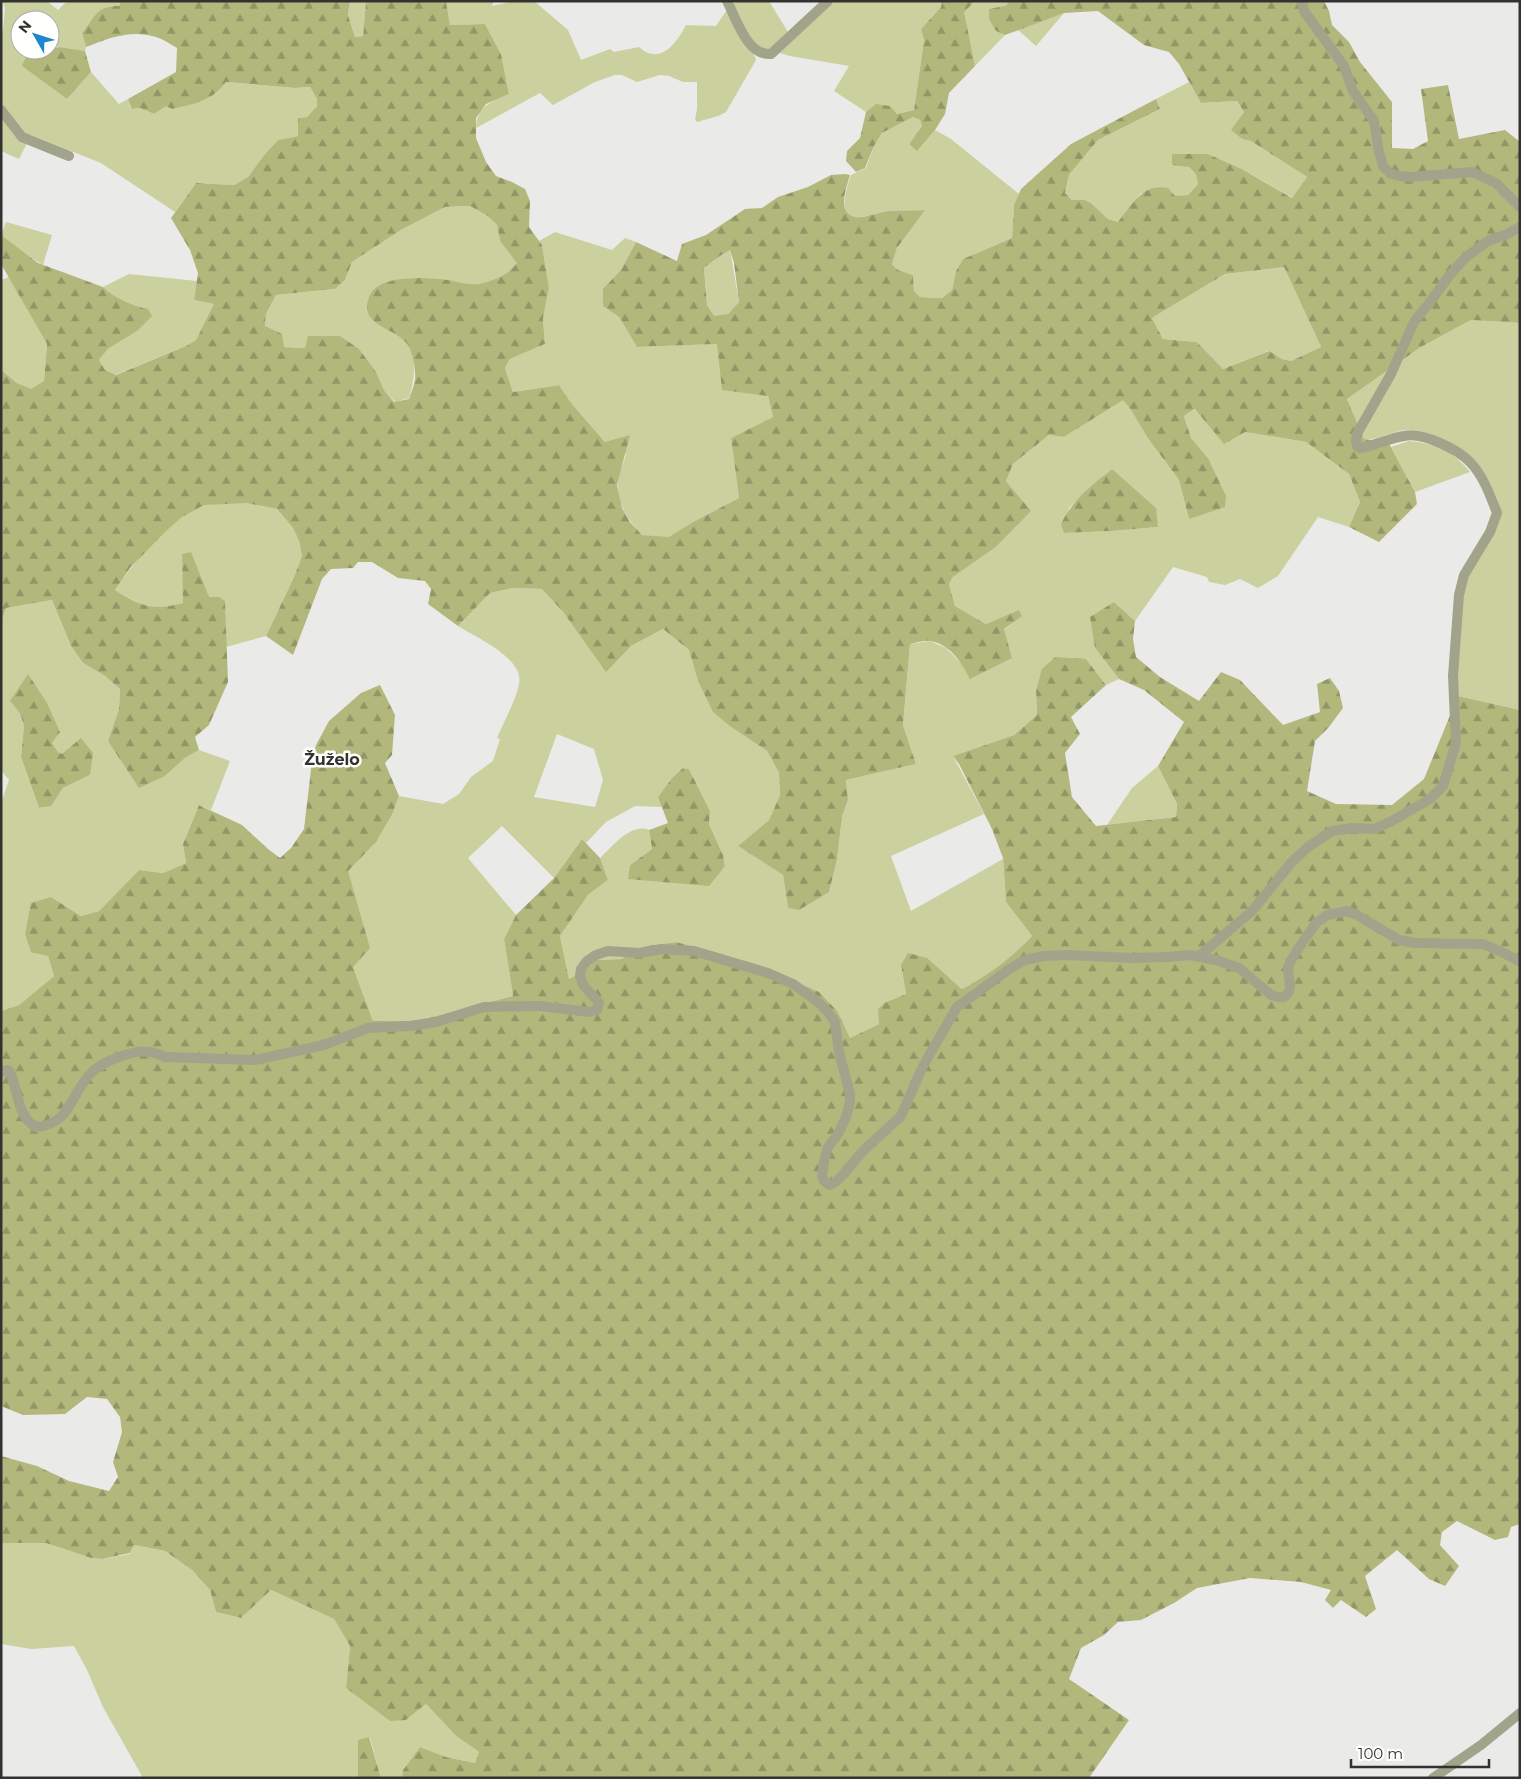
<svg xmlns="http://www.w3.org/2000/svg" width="1521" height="1779" font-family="Montserrat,sans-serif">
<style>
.grass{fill:#cbd09f;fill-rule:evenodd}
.forest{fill:url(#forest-firs);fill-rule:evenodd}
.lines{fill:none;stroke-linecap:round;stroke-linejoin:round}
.minor{stroke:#a1a48b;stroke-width:10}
.labels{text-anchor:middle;stroke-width:5;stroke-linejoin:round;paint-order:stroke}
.quarter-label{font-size:16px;font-weight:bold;fill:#323231;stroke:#fffffe}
</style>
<defs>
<pattern id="forest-firs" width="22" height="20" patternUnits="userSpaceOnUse" patternTransform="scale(1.25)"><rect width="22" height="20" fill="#b2b87c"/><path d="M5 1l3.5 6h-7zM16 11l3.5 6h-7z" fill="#919666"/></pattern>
</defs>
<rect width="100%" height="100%" fill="#eaebe8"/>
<path class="grass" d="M2 1H47L58 10 67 1H121L119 6C97 6 94 16 82 33L86 47 85 51 60 47 50 49V20H20V50H45L27 54 23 66 67 99 91 72 119 104 128 99 132 109 140 108 154 114 166 105 172 109C193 105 214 100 226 82L295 88 310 87 317 99V106L307 117 298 118V136L278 140 264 155 248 177 234 185 196 183 175 212 101 163 31 135 19 159 1 151V33L3 31 5 8Z
M350 1H366L363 36 355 37 348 15Z
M446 1H494L492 6 514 1H534L568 30 581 60 610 49 614 52 639 47C660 66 677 43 686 25L716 26 727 10 753 52 756 60 726 112 718 116 697 122 695 120 697 109V82H683L669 76 660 75 637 82 622 75H615L595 82 553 105 540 93 476 128C477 106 491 102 509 94L501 54 485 24 450 25Z
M736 1H769L788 32C782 37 776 46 769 49 755 56 738 14 733 5Z
M835 1H942L941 7 921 29 924 40 914 110 897 114 877 104 866 112 834 91 849 66 790 56 780 53 778 51 807 24Z
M975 1H1010L1005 6 996 31 1005 35 975 66 963 11Z
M1064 13 1036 46 1018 30 1044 19Z
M1189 82 1201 103 1237 101 1244 112 1232 130 1242 139 1251 141 1307 177 1293 198 1242 169 1208 154 1189 167 1196 173 1198 184 1188 195 1175 196 1141 193 1119 222 1108 219 1091 203 1085 200H1072L1065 193 1069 175 1098 140 1160 109 1156 99Z
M913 117 920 120 922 126 909 144 917 150 935 130 951 139 1019 194 1014 205 1012 238 963 259 956 271 952 290 942 298 920 297 914 291 913 275 898 270 892 264 897 248 924 211C913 211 900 210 889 211 879 213 868 217 858 217 836 219 847 186 851 175L866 168 874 146 882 133Z
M470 206 488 216 497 225 500 241 518 263 508 273 499 279 472 285 446 280 410 278 391 332C397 335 403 338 407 344 418 359 414 382 409 398L395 402 384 390 376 372 305 348 284 347 265 327 266 314 276 295 335 289 345 280 352 262 401 230 445 207Z
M6 222 52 235 43 265 19 250 1 235Z
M555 232 612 250 625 238 636 242 621 270 614 279 603 306 619 317 637 347 717 344 768 396 773 417 731 438 739 498 693 522 669 538 642 535C629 521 618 506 618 486 617 476 624 464 626 454L605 442 572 404 559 385 513 392 505 368 510 359 545 344 543 319 549 288 542 245 539 241Z
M730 250 739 302 728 314 714 317 707 305 704 268 720 256Z
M1284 267 1321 347 1291 361 1282 359 1268 351 1223 369 1197 342 1163 339 1152 318 1225 274Z
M129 274 197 281 194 300 215 304 196 340 186 346 115 375 105 370 99 360 108 349 137 331 148 309C133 306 115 298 103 287Z
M9 277 47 344 44 381 31 390 17 383 1 370V280Z
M1471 320 1520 323V710L1458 696 1457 679 1461 596 1467 576 1501 514C1499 497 1485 471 1474 459 1460 446 1424 427 1404 430 1390 432 1378 441 1364 439L1347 399 1421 347Z
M1123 399 1131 410 1147 437 1179 480 1189 519 1208 458 1191 438 1184 416 1196 409 1245 432 1306 442 1349 474 1360 502 1349 527 1318 517 1278 576 1258 588 1240 579 1225 585 1209 582 1207 577 1173 567 1135 621 1114 602 1095 648 1119 679 1106 685 1086 659 1036 690 1037 715 1014 735 953 756 984 814 891 856 911 911 1003 859 1006 902 1032 936C1011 958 988 975 962 989L950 978 901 965 906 994 886 1002 879 1024 850 1038 838 1012 770 970 712 951 676 942 646 946 621 959 595 960 586 970 569 979 560 936 588 895 608 880 600 858C612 847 631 822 649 830L652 849 630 865 725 866 723 855 709 824 710 811 689 769 683 768 673 777 663 807 635 806 606 822 586 843 582 839 554 878 502 826 468 858 516 915 504 939 513 996 417 1021H373L353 967 348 870 376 842 392 815 399 796 443 804 459 794 471 777 493 761 500 739 497 738C504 721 515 703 519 684 525 659 476 637 458 626L490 593 513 588 542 589 564 613 631 646 663 629 689 650 698 680 731 727 767 751 779 773 780 795 769 820 738 846 783 875 788 908 829 892 837 860 842 817 848 800 846 780 916 764 903 725 910 644 930 641 946 648 962 664 1021 616 1019 611 986 624 955 606 949 584 953 577 996 547 1030 511 1006 481 1013 464 1049 435 1064 437ZM1112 469 1158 527 1112 531 1064 533 1069 508 1086 491ZM557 734 594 749 603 780 595 807 534 797Z
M1409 441C1437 444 1452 450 1470 472L1415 492 1391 447Z
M246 503 277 509 293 528 299 541 302 556 294 577 266 636 226 647 225 601 209 598 182 555 184 603C149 612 145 607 115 590 133 563 172 516 203 505 214 502 234 503 246 503Z
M52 600 71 646 83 663 105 676 120 689 119 709 108 741 165 776 185 758 199 750 230 761 211 810 199 805 183 844 186 863 163 873 139 870 99 911 81 916 51 897 48 956 54 976 19 1005 1 1011V803L9 780 1 770V623L6 608ZM20 713 52 743 58 752 90 775 63 788 50 806 39 808 21 757 24 726Z
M1158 766 1177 804 1176 817 1107 825 1132 788Z
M14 1542 46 1543 91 1558 102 1559 130 1554 134 1545 165 1551 192 1570 210 1590 216 1612 241 1618 271 1590 334 1619 350 1646 346 1688 406 1720 426 1704 456 1736 479 1752 475 1763 446 1757 420 1747 403 1770 402 1778H381L370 1738 358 1741V1778H143L103 1707 87 1670 74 1646 31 1649 1 1644V1543Z"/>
<path class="forest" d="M121 1H350L348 15 355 37 363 36 366 1H446L450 25 485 24 501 54 509 94 486 104 476 118V138L486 162 496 176 512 182 525 189 530 201 529 227 542 245 549 288 543 319 545 344 510 359 505 368 513 392 559 385 572 404 605 442 630 435 617 485 622 508 630 522 642 535 669 537 693 522 739 498 731 438 773 417 768 396 722 390 717 344 637 347 619 317 603 306V289L621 270 636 242 677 261 682 244 706 235 745 209 762 208 778 197 808 187 831 175 845 174 850 175C847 186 836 213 855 217 862 219 880 212 889 211 901 210 913 211 925 210L897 248 892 264 898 270 913 275 914 291 920 297 942 298 952 290 956 271 963 259 1012 238 1014 205 1021 189 1071 144 1156 99 1160 109 1098 140 1069 175 1065 193 1072 200H1085L1091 203 1108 219 1118 222C1133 204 1142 183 1168 188L1175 196 1188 195 1198 184 1196 174 1189 167 1172 165V154H1208L1242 169 1292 198 1307 177 1251 141 1242 139 1231 130 1244 112 1237 101 1201 103 1179 64 1169 52 1144 45 1098 11 1064 13 1005 35 996 31 989 19V9L1005 6 1010 1H1324L1329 11 1332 25 1349 42 1360 62 1392 102V148L1413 149 1428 141 1421 89 1448 85 1459 139 1505 130 1520 142V323L1471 320 1421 347 1347 399 1364 439 1372 440 1385 436 1415 492 1417 504 1379 542 1349 527 1360 502 1349 474 1306 442 1245 432 1224 444 1195 409 1184 416 1191 438 1208 458 1226 496 1225 507 1189 519 1179 480 1147 437 1131 410 1123 400 1064 437 1049 435 1013 464 1006 481 1031 511 996 547 953 577 949 584 955 606 986 624 1019 610 1022 616 1004 629 1012 658 970 679C962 663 950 644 930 641 924 640 916 643 910 644L903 725 916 764 846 780 848 800 842 817 837 860 829 892 799 910 788 908 783 875 738 846 769 820 780 795 779 773 767 751 731 727 713 712 698 681 689 650 663 629 631 646 606 672 564 613 542 589 513 588 490 593 458 626 428 604 431 589 425 581 398 578 372 562H358L353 568 331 569 322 579 293 655 266 636 294 577 302 556 299 541 293 528 277 509 246 503 204 505 182 517 165 532 130 568 115 590C143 607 151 611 183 603L182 554 191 552 209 597H219L225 601 228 682 209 725 195 737 199 750 185 758 165 776 139 788 108 741 119 709 120 689 105 676 83 663 71 646 52 600 6 608 1 623V370L17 383 31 389 44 381 47 344 1 264V235L38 263 103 287C115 298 133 306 148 309L152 316 137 331 108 349 99 360 105 370 116 375 186 346 196 340 214 304 194 300 198 273 190 250 171 218 196 183 234 185 248 177 264 155 278 140 298 136V118L307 117 317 106V99L310 87 295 88 226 82C214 100 193 105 172 109L166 106 154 114 140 108 132 109 128 99 176 72 177 48C170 44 163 39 156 37 131 29 109 38 86 47L82 33C95 16 96 6 119 6ZM470 206 488 216 497 225 500 241 517 263C508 274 501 278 486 282 481 283 476 285 471 284 463 284 456 281 448 280 429 277 379 274 370 295 355 327 399 327 409 347 413 355 416 371 415 380 414 386 411 393 409 399L394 402 384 390 376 372 359 349 340 336H308L305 348 284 347 282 334 265 326 266 314 276 295 335 289 345 280 352 262 401 230 445 207ZM730 250 734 263 739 302 728 314 714 316 707 305 704 268 720 256ZM1284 267 1321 347 1291 361 1282 359 1269 351 1223 369 1197 342 1163 339 1152 318 1225 274Z
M942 1H975L964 12 975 66 949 93 945 114 935 130 917 151 909 144 922 126 920 120 913 117 882 133 874 146 865 168 856 172 846 161 847 151 860 138 866 112 876 104 890 106 897 114 914 110 924 40 921 29 941 7Z
M60 47 85 51 91 72 67 99 22 66 27 54Z
M1112 469 1156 508 1158 527 1112 531 1064 533 1061 524C1073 499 1091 486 1112 469Z
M1114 602 1135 621 1133 639 1136 657 1160 677 1199 701 1221 672 1240 680 1283 725 1320 712 1317 684 1330 678 1339 691 1343 708 1329 727 1315 741 1307 791 1336 804 1392 805 1424 779 1458 696 1520 710V1524L1511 1527 1508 1537 1495 1540 1457 1521 1442 1532 1440 1545 1459 1566 1445 1586 1429 1579 1397 1550 1365 1576 1376 1609 1366 1617 1341 1600 1333 1608 1325 1600 1331 1590 1301 1582 1250 1578 1197 1588 1174 1603 1141 1620 1118 1622 1104 1635 1081 1648 1069 1679 1129 1720 1089 1778H402L403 1770 420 1747 446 1757 475 1763 479 1752 456 1736 426 1704 406 1720 390 1721 346 1688 350 1646 334 1619 271 1590 241 1618 216 1612 210 1590 192 1570 165 1551 134 1545 130 1553 102 1559 91 1558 46 1543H1V1456L37 1466 69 1481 109 1491 118 1477 113 1462 122 1432 120 1417 107 1399 87 1397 65 1414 23 1415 1 1406V1011L19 1005 54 976 48 956 31 952 25 934 31 903 51 897 81 916 99 911 139 870 163 873 186 863 183 844 199 805 242 825 268 849 280 858 291 848 304 829 312 761 316 745 329 721 361 693 380 685 395 715 392 755 385 763 399 796 392 815 376 842 348 871 370 948 353 967 373 1021H417L513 996 504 939 516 915 554 878 582 839 600 858 608 880 588 895 560 936 569 979 586 970 595 960 621 959 646 946 676 942 712 951 770 970 819 992 838 1012 850 1038 879 1024 878 1009 886 1002 906 994 901 965 908 953 927 958 962 989C988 975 1011 958 1032 936L1006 902 1003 858 992 829 959 764 953 756 1014 735 1037 715 1036 690 1042 669 1055 657 1086 659 1106 685 1071 717 1080 734 1065 753 1072 797 1096 826 1176 817 1177 804 1158 766 1184 722 1144 690 1119 679 1095 648 1090 617Z
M28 674 47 703 60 732 52 743 58 752 62 754 81 738 93 753 90 775 63 788 51 806 39 808 21 757 24 726 20 713 10 701Z
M683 768 689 769 710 811 709 824 723 855 725 866 709 886 628 879 630 865 652 849 649 830 668 823 658 797 673 777Z
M369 1737 381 1778H358V1740Z"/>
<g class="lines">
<path class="minor" d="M727 1C736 18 747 56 771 54L828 1
M1302 1 1304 11 1344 66 1353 91 1374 121 1379 152 1383 166 1390 173 1399 176 1410 177 1472 172 1496 183 1520 207
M1 110 22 137 69 156
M1198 957 1252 911 1291 863 1308 847 1332 831 1352 828 1375 829 1390 822 1430 799 1443 786 1456 743 1453 676 1459 595 1464 575 1490 532 1497 513C1491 497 1483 475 1470 462 1457 449 1423 432 1404 436 1389 438 1375 446 1360 448L1357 446 1356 440 1358 432 1391 374 1414 322 1430 302 1449 276 1466 257 1488 241 1505 235 1520 227
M1 1072 3 1071 8 1070 10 1072C18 1089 17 1117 36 1127 71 1125 71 1092 92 1072 104 1061 134 1049 150 1052 155 1052 160 1055 165 1057L255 1060 324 1045 368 1028 410 1026 436 1022 484 1007 540 1006 589 1012 597 1010 599 1003 583 985 580 976 581 969 587 961 596 955 608 951 639 953 662 949 694 951 768 973 793 984 818 1002 828 1012 835 1022 839 1052 850 1094V1102L846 1117 838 1134 828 1147 825 1157 822 1176 824 1181 829 1185 834 1183 841 1177 863 1151 901 1116 923 1066 957 1007 1011 968 1025 960 1044 956 1067 955 1131 958 1168 957 1190 955 1216 960 1239 968 1271 995 1278 997H1284L1289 992 1290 986 1288 968 1290 962 1302 943 1316 923 1327 915 1347 911 1357 915 1399 940 1415 943 1483 944 1502 952 1520 962
M1433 1778 1481 1745 1520 1713"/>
</g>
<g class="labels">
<g class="quarter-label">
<text x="332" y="765">Žuželo</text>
</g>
</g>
<rect width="1521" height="1779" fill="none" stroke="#323231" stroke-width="5"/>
<g transform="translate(35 35) rotate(309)"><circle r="24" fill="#fffffe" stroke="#adadac"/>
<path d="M0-4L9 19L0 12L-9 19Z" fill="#1e85cf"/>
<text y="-8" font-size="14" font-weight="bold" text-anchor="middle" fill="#323231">N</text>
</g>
<path d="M1351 1759v8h138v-8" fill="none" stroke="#323231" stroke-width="2.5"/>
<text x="1358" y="1759" font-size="15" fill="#323231" stroke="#fffffe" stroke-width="4" paint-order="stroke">100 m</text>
</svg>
